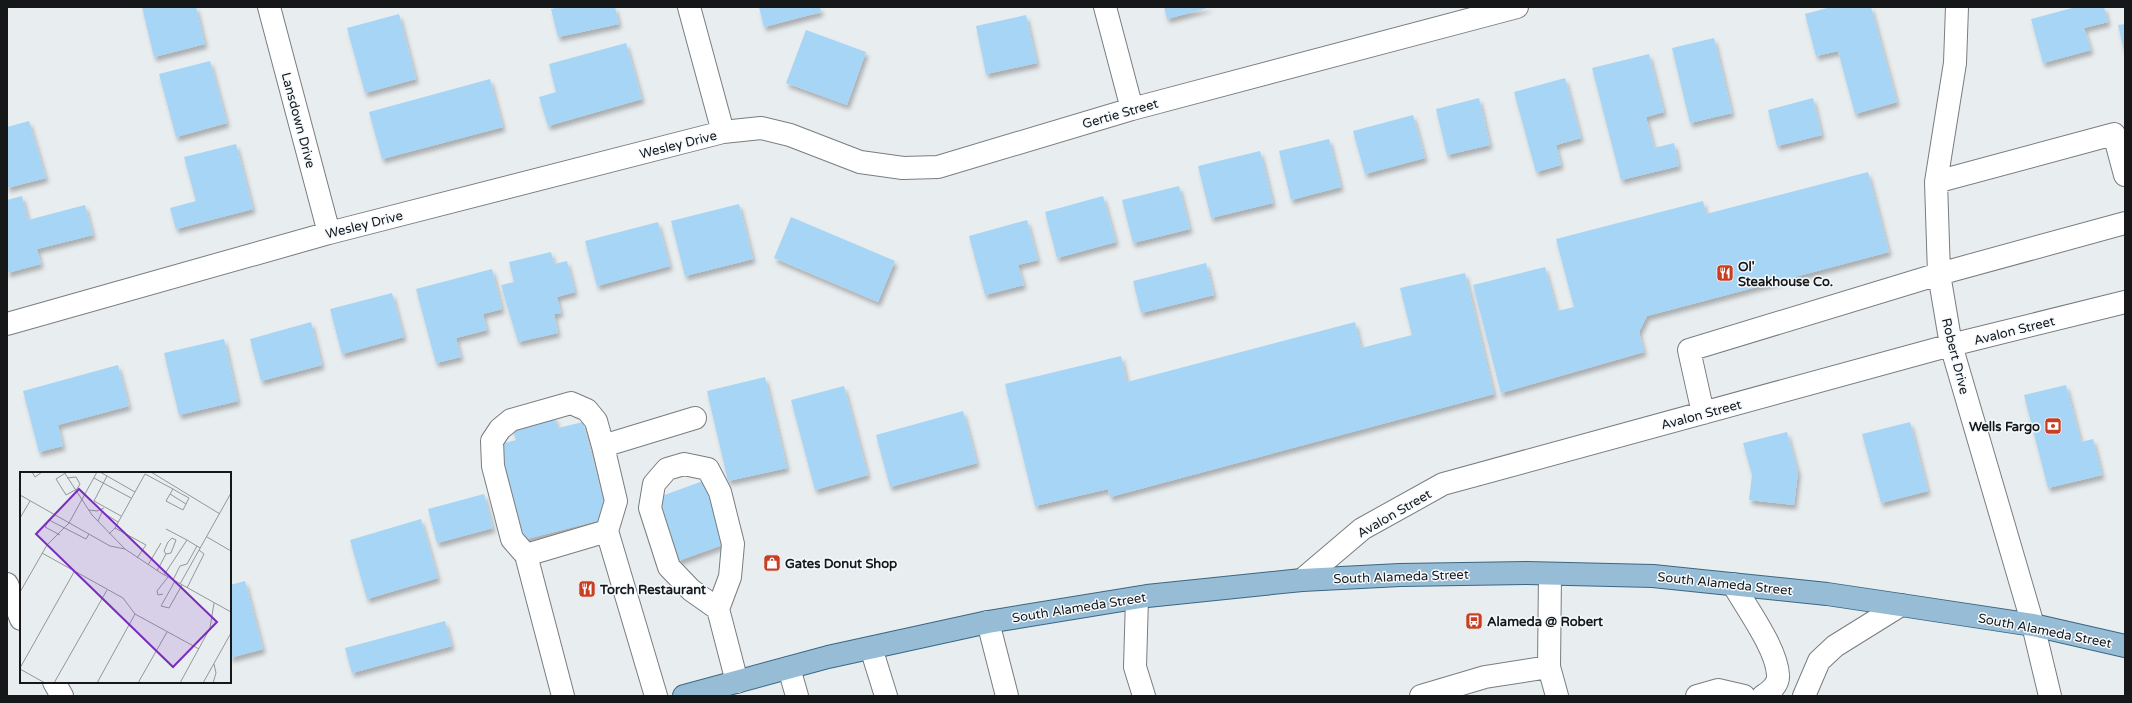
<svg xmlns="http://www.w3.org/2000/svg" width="2132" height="703" font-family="'Varela Round',sans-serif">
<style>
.building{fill:#a7d5f5;filter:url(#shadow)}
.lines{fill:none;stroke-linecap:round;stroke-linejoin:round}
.minor-casing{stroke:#797d80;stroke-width:24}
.major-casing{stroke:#3b6682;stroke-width:24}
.minor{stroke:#fff;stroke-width:22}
.major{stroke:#96bcd6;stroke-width:22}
.labels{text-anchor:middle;stroke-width:3;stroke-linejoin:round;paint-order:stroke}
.street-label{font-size:13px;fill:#151718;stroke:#f5fafe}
.poi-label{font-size:13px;font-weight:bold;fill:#151718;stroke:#f5fafe;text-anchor:start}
.inset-road{fill:none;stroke:#94979a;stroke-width:1}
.view{fill:#7b2cbf;fill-opacity:0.15;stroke:#7b2cbf;stroke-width:2}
.inset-edge{fill:none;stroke:#151718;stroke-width:2}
</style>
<defs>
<filter id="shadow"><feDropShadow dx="2.5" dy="4.5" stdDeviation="2" flood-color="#0004"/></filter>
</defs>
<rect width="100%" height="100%" fill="#e8edf0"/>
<path class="building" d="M142 7H196L205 44 154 57Z
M560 7H615L619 24 558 37 551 9Z
M759 7H820L821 12 764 27Z
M1164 7H1211L1167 19Z
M1831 7H1871L1897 102 1855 114 1838 51 1816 56 1805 14Z
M2076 7H2104L2108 22 2084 28 2091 50 2043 63 2031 19Z
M399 14 416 79 365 93 347 28Z
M1026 15 1037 63 986 74 976 26Z
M2125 24V51H2124L2118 25Z
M806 30 866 52 847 105 786 83Z
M1714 38 1732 113 1690 123 1672 48Z
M626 43 642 99 548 126 539 97 556 92 549 64Z
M1649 54 1664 112 1646 117 1654 148 1674 143 1679 166 1621 180 1592 68Z
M210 61 227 123 176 137 159 74Z
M1565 78 1581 138 1556 145 1561 165 1536 172 1514 92Z
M490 79 503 127 382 159 369 112Z
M1479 98 1490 145 1447 155 1436 109Z
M1813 98 1822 135 1777 146 1768 110Z
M1413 115 1425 158 1365 174 1353 131Z
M29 121 46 178 7 188V127Z
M1329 139 1341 187 1291 200 1279 151Z
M236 144 253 209 176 229 170 208 196 201 184 157Z
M1260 151 1273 203 1211 218 1198 166Z
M1868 172 1889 252 1647 316 1639 332 1644 352 1501 393 1473 285 1545 267 1557 311 1574 307 1556 239 1703 201 1706 214Z
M1179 186 1190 229 1133 243 1122 200Z
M22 196 28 220 85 205 93 235 37 249 41 264 7 273V200Z
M1103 196 1116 242 1057 258 1045 212Z
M739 204 753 259 685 276 671 221Z
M791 217 895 261 878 302 774 258Z
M1027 220 1038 260 1018 265 1024 285 985 295 969 236Z
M658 222 670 266 597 286 585 241Z
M551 252 554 264 567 261 575 292 557 297 561 313 554 314 558 333 518 342 501 285 514 282 509 262Z
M1206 263 1214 295 1141 313 1133 281Z
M492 269 502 309 483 314 487 330 456 338 461 357 436 363 416 289Z
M1465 273 1494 394 1110 497 1108 489 1035 506 1005 384 1121 356 1127 382 1355 322 1361 348 1412 335 1400 288Z
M392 293 404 337 342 354 330 309Z
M311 322 322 365 261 381 250 339Z
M224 339 238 401 179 415 164 353Z
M118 365 129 406 58 425 63 446 39 452 23 391Z
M765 377 787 468 728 481 707 391Z
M2066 385 2081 442 2093 439 2102 475 2048 488 2024 395Z
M844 386 868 475 815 490 791 400Z
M963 411 977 463 890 487 876 435Z
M554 416 558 428 583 422 608 518 519 541 494 446 516 440 512 427Z
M1910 422 1928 491 1881 503 1862 434Z
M1787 432 1798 472 1794 505 1749 500 1752 475 1743 443Z
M703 481 725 544 678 561 656 498Z
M484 494 493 528 437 543 428 509Z
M421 519 438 578 367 599 350 540Z
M245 581 263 649 230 658V585Z
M445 621 452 646 352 673 345 648Z"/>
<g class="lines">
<defs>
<path id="minor" d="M269 7 329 233
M689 7 723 132
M1105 7 1132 109
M1957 7 1955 63 1936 182 1939 274 1951 345 2033 625 2050 696
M1936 182 2114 134 2125 175
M7 324 329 233 723 132 761 128 790 135 860 162 903 168 938 167 1132 109 1517 7
M1703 413 1689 350 1939 274 2125 223
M603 446 695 418
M526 555 607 531
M1550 574 1549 667 1557 696
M1302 580 1362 529 1443 484 1951 345 2125 302
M7 584 21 619
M1733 584C1746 607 1777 649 1778 675 1779 684 1770 692 1763 696
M1137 598 1135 667 1144 696
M718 609 691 590 669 567 650 508 654 484 667 469 684 464 708 469 720 492 733 544 730 577 718 609 737 682
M988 622 1007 696
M871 648 886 696
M789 668 797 696
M54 682 62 696
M563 696 526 555 512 539 493 466 492 441 500 429 511 420 571 403 587 410 596 421 603 446 616 501 607 531 656 696
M1421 696 1485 677 1549 667
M1697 696 1718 690 1744 696
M1804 696 1819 661 1835 646 1901 605"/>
<path id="major" d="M684 696 828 657 988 622 1147 596 1302 580 1400 575 1527 573 1653 576 1827 594 1901 605 2033 625 2125 646"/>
</defs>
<use href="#minor" class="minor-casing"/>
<use href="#major" class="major-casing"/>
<use href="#minor" class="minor"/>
<use href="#major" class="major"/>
</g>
<defs>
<symbol id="restaurant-square" viewBox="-11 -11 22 22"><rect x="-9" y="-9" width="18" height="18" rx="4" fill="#c83e22" stroke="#f5fafe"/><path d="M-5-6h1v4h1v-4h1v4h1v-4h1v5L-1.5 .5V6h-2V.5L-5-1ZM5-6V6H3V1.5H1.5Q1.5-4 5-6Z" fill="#fff"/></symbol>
<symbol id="bank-square" viewBox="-11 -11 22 22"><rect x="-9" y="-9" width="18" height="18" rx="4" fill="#c83e22" stroke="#f5fafe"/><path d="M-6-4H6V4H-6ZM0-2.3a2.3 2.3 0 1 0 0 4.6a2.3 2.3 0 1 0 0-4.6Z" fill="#fff"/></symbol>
<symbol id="shop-square" viewBox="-11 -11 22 22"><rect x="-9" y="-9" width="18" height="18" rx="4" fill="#c83e22" stroke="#f5fafe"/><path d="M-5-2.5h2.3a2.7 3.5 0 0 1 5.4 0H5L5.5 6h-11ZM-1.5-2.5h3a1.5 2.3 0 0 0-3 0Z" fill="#fff"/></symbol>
<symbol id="bus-square" viewBox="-11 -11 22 22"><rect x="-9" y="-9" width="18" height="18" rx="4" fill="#c83e22" stroke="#f5fafe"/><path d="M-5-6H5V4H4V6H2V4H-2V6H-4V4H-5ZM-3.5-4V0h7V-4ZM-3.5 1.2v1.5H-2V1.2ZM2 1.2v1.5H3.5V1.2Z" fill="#fff"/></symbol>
</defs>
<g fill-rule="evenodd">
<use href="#restaurant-square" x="1715" y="263" width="20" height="20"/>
<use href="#bank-square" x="2043" y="416" width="20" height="20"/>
<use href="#shop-square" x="762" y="553" width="20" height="20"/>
<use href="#restaurant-square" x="577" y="579" width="20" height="20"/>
<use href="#bus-square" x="1464" y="611" width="20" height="20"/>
</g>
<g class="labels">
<g class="street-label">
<text transform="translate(1120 113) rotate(-16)" y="5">Gertie Street</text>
<text transform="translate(299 120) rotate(75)" y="5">Lansdown Drive</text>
<text transform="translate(678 144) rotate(-14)" y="5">Wesley Drive</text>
<text transform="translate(364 224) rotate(-14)" y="5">Wesley Drive</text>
<text transform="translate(2014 330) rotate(-14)" y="5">Avalon Street</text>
<text transform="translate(1956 356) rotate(76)" y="5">Robert Drive</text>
<text transform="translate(1701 414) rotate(-15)" y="5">Avalon Street</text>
<text transform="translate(1394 513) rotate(-30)" y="5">Avalon Street</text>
<text transform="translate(1401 576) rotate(-2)" y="5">South Alameda Street</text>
<text transform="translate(1725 583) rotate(6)" y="5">South Alameda Street</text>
<text transform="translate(1079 607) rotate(-9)" y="5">South Alameda Street</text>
<text transform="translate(2045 630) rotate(11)" y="5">South Alameda Street</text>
</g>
<g class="poi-label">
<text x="1738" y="271">Ol'<tspan x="1738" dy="15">Steakhouse Co.</tspan></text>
<text x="2040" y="431" text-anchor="end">Wells Fargo</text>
<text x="785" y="568">Gates Donut Shop</text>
<text x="600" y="594">Torch Restaurant</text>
<text x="1487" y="626">Alameda @ Robert</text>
</g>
</g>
<g transform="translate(20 472)">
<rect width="211" height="211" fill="#e8edf0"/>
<path class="inset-road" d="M12 0 15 5 22 0M44 0 72 43 105 77 141 101 211 140M80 0 115 20M131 0 200 42M87 4 74 29 101 44M47 6 56 5 60 12 57 17 46 23 36 7 47 0M74 6 111 26M150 22 166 32M0 23 90 74 105 77M69 38 77 39 84 36M0 46 10 29M78 49 82 40 98 50M95 56 126 73 117 86M146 57 167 68M89 62 95 56 125 2 153 17 158 20 169 26 163 38 146 29 153 17M40 63 25 55 29 48 66 67 69 62M187 65 211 79M22 81 103 126 115 142 179 177M128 93 141 71M137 99 146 82 151 81 156 68 152 66 148 70 144 79 146 82M144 103 167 68 180 76M153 108 160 94 167 92 177 74M155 109 141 134 149 136 162 113M160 112 211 21M167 116 184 82 179 78M0 120 27 73 49 51 77 0M143 122 138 123 137 119 148 105M0 196 54 100M0 197 25 211M34 211 87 118M77 211 115 142M118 211 147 160M160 211 190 156 194 131M183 211 211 161M193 211 196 201 194 192"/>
<path class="view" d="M59 17 197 150 153 195 16 62Z"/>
<rect width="211" height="211" class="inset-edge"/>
</g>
<rect width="2132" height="703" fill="none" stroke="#151718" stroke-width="16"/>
</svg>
